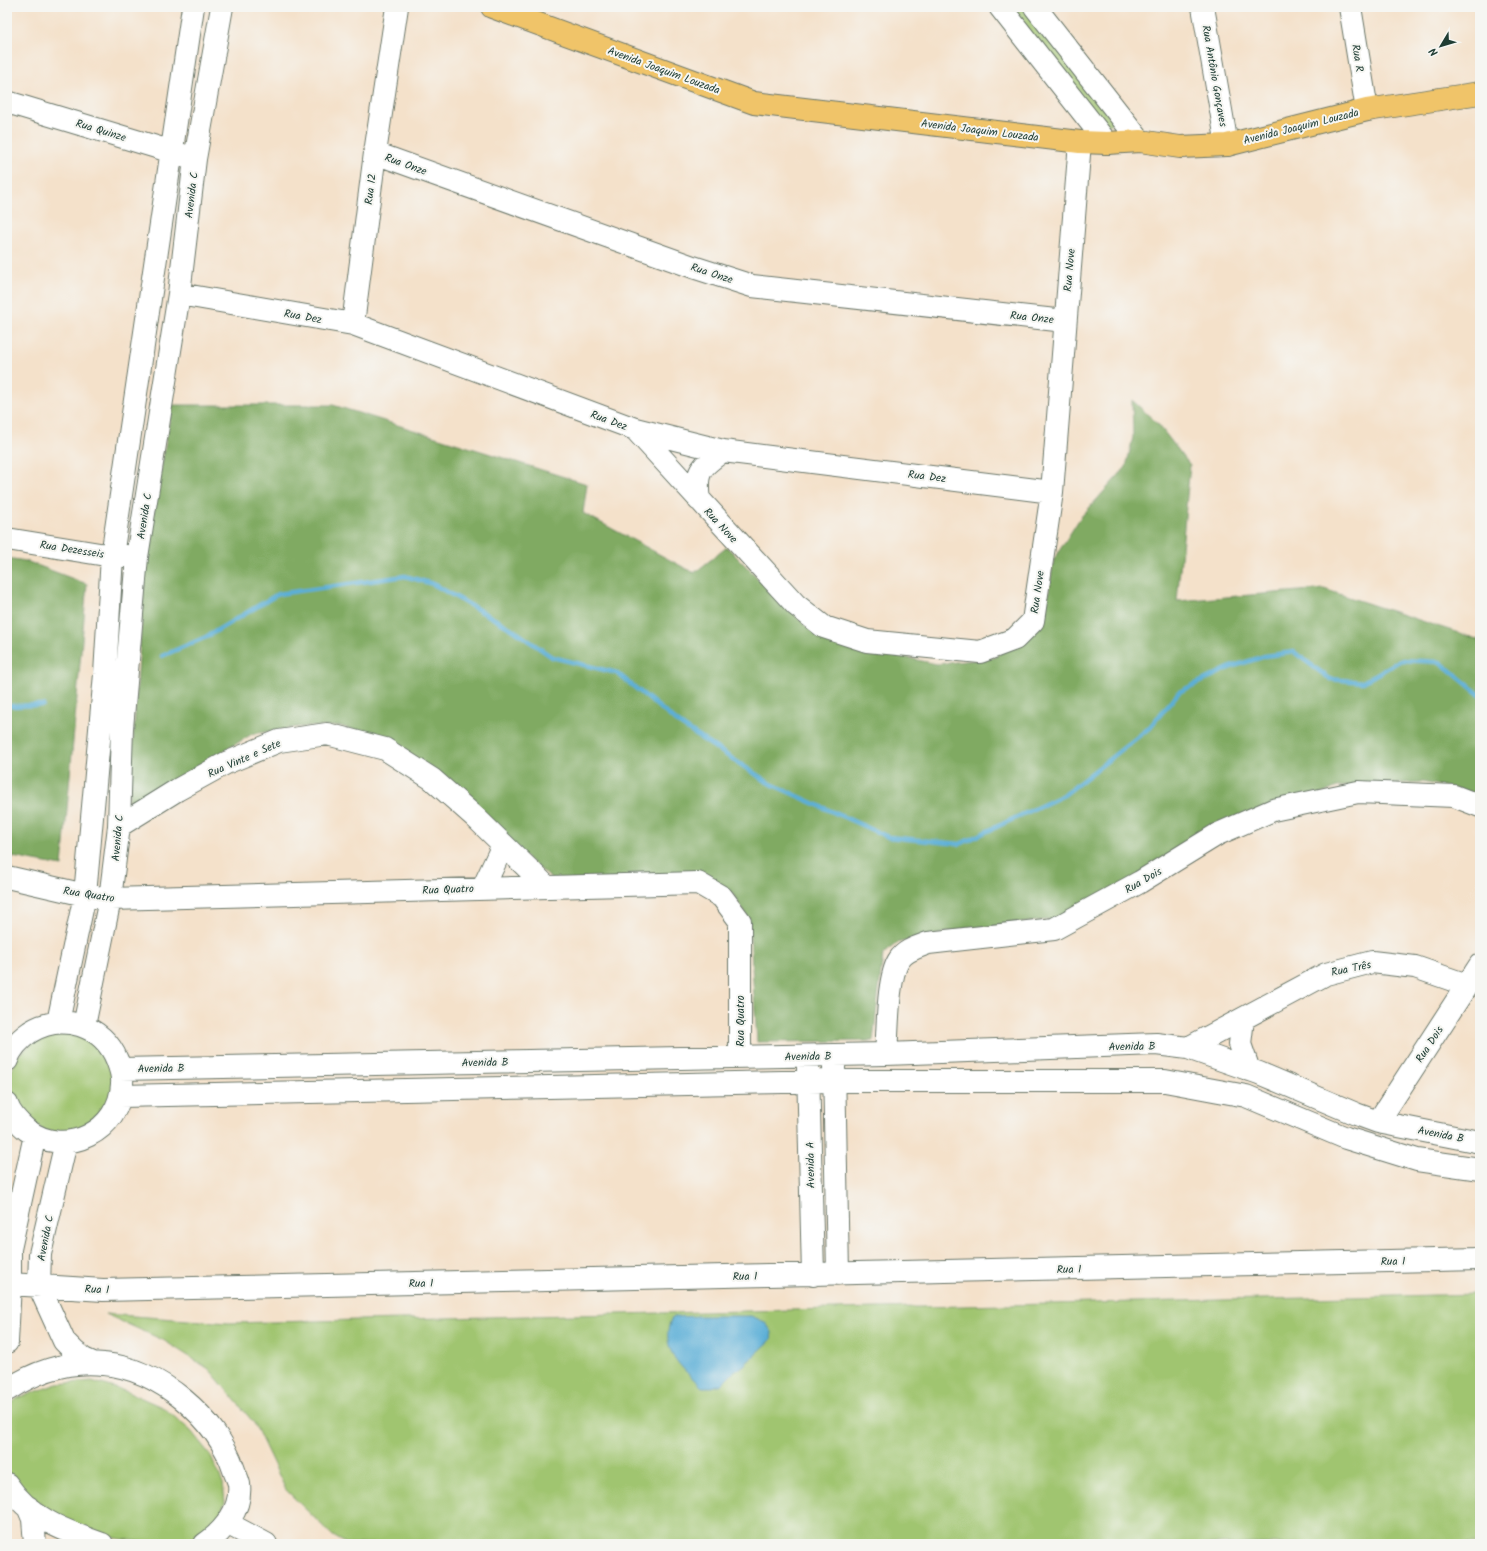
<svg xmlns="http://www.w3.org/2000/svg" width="1487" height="1551" font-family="Kalam,sans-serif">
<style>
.green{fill:#a0c570;stroke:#608152}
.forest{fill:#80aa62;stroke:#50744b}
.water{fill:#5cafd7;stroke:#3e7686}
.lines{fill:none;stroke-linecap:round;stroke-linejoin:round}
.stream{stroke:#5cafd7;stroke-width:4.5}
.minor-casing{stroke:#6a7668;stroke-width:24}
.major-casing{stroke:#6a7668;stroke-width:24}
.minor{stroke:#fff;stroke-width:22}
.major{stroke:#f0c469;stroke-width:22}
.labels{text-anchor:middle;stroke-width:4;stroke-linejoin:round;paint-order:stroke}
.street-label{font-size:11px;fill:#1f3d34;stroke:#f6f6f2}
</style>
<rect width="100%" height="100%" fill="#f6f6f2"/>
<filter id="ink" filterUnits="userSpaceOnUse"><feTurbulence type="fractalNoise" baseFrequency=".025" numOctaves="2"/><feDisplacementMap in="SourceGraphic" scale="8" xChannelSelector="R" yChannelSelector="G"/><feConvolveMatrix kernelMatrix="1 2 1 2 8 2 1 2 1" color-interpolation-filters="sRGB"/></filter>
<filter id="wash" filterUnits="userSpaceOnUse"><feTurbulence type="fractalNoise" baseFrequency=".012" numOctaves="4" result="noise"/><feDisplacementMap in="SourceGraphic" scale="16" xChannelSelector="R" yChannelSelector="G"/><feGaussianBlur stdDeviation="0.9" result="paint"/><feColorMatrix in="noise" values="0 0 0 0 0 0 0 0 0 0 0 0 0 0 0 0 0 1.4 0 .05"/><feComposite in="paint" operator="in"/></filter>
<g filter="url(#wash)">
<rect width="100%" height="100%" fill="#f4e1ca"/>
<path class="green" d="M1008 7H1026L1114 123 1100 127Z
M75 1031 104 1049 116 1080 107 1113 79 1133 44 1131 18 1108 12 1091 11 1073 17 1057 42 1034Z
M1480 1294V1544H347L333 1536 286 1490 254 1423 209 1369 163 1340 105 1314 229 1323Z
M92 1381 128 1392 164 1408 191 1431 211 1456 223 1483 225 1502 217 1521 193 1539 156 1544 108 1537 68 1523 30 1498 9 1476 7 1473V1407L18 1398 57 1384Z"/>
<path class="forest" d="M1132 400 1158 424 1190 465 1177 601 1324 589 1480 640V794L1422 782 1337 787 1054 919 944 933 897 943 883 954 873 1041 757 1042 749 919 730 890 552 879 383 738 340 726 298 727 252 734 141 802 129 800 146 559 172 405H333L587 484 583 513 694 573 727 547 808 628 840 644 937 664 993 658 1037 631 1046 609 1054 559 1080 518 1126 467 1133 437Z
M7 558 26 561 87 584 62 866 7 856Z"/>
<path class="water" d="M700 1316H751L765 1322 772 1332 771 1340 743 1366 733 1373 722 1384 712 1387H702C681 1367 658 1349 672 1317Z"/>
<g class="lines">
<path class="stream" d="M162 656 206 637 278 594 405 576 433 584 512 629 552 657 617 673 681 725 769 783 888 837 960 844 1064 795 1149 728 1179 692 1231 667 1265 656 1294 652 1330 679 1363 682 1401 660 1440 662 1480 695
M7 706 43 705"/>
</g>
</g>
<g filter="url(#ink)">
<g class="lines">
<defs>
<path id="minor" d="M1000 7 1107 143
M1035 7 1140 141
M1203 7 1227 145
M1350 7 1367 110
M7 102 186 156
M375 153 693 267 752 286 1065 321
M179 294 353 324 635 429 723 451 1052 492
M353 324 375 153 397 7
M635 429 796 605 824 627 867 641 980 652 1015 639 1033 621 1052 492 1080 142
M699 500C695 472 700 467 723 451
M7 539 112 556H126
M119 826 177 790 226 763 279 741 327 734 385 749 432 779 475 817 546 886
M7 877 85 895 110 899 698 883 722 897 740 921V1057
M483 888 503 845
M1243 1019 1240 1044 1249 1070
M58 1022 85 895 105 674 112 556 193 7
M84 1026 110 899 119 826 122 728 137 557 179 294 195 159 222 7
M1188 1048 1326 974 1372 962 1415 967 1467 985
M886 1054C888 1031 887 978 899 960 905 950 918 947 928 943L1054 929 1140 882 1218 834 1273 810 1358 792 1454 796 1480 806
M7 1060C11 1048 20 1039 30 1032 62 1012 103 1025 117 1060 120 1068 123 1075 122 1084 120 1131 66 1159 27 1130 19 1123 10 1115 7 1104
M834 1065 838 1274
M808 1067 813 1275
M121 1069 886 1054 1156 1044 1188 1048 1259 1073 1356 1114 1378 1122 1480 1142
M121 1096 834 1081H1165L1246 1096 1346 1138 1417 1160 1480 1169
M1378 1122 1480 965
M66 1142 40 1254 39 1286 64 1341 74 1351 84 1359 93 1363
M10 1284 103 1290 1480 1259
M7 1342 10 1284V1249L35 1135
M7 1390C36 1371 69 1360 104 1364 159 1369 217 1418 234 1470 235 1474 238 1479 239 1484 242 1509 224 1531 205 1544
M7 1484C30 1519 65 1531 102 1544
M28 1507 33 1519 35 1544
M227 1523 266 1544"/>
<path id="major" d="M492 7 754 103 1080 142 1107 143 1140 141 1180 147 1227 145 1367 110 1480 93"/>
</defs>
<use href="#minor" class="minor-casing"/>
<use href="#major" class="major-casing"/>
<use href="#minor" class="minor"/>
<use href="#major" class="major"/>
</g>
</g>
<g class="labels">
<g class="street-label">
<text transform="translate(1358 58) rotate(81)" y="4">Rua R</text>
<text transform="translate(664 70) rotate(20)" y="4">Avenida Joaquim Louzada</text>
<text transform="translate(1215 76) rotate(80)" y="4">Rua Antônio Gonçaves</text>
<text transform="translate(1301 126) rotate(-14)" y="4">Avenida Joaquim Louzada</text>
<text transform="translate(101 130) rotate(17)" y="4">Rua Quinze</text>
<text transform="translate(980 130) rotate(7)" y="4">Avenida Joaquim Louzada</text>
<text transform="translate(406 164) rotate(20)" y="4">Rua Onze</text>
<text transform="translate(370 189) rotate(-83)" y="4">Rua 12</text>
<text transform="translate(191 195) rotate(-83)" y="4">Avenida C</text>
<text transform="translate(1069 270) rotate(-85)" y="4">Rua Nove</text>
<text transform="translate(712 273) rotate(18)" y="4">Rua Onze</text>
<text transform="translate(303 316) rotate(10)" y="4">Rua Dez</text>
<text transform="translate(1032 317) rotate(6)" y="4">Rua Onze</text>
<text transform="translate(609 420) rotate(20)" y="4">Rua Dez</text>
<text transform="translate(927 476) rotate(7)" y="4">Rua Dez</text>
<text transform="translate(144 516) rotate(-81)" y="4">Avenida C</text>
<text transform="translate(721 525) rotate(47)" y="4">Rua Nove</text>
<text transform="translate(72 549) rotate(9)" y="4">Rua Dezesseis</text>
<text transform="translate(1037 592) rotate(-82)" y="4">Rua Nove</text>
<text transform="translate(244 758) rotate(-24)" y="4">Rua Vinte e Sete</text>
<text transform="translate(117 838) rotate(-85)" y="4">Avenida C</text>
<text transform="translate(1143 880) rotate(-30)" y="4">Rua Dois</text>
<text transform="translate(448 889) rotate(-2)" y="4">Rua Quatro</text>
<text transform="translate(89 894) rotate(9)" y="4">Rua Quatro</text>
<text transform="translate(1351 968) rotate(-12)" y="4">Rua Três</text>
<text transform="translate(740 1021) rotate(-90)" y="4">Rua Quatro</text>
<text transform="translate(1429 1044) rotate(-57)" y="4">Rua Dois</text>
<text transform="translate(1132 1046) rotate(-1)" y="4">Avenida B</text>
<text transform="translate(808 1056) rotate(-1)" y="4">Avenida B</text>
<text transform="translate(485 1062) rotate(-1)" y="4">Avenida B</text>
<text transform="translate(161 1068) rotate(-1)" y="4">Avenida B</text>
<text transform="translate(1441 1134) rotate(11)" y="4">Avenida B</text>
<text transform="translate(810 1165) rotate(-91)" y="4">Avenida A</text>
<text transform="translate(45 1238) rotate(-79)" y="4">Avenida C</text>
<text transform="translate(1393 1261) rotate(-1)" y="4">Rua 1</text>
<text transform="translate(1069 1269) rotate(-1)" y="4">Rua 1</text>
<text transform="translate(745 1276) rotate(-1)" y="4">Rua 1</text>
<text transform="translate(421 1283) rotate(-1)" y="4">Rua 1</text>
<text transform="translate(97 1289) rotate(2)" y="4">Rua 1</text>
</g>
</g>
<rect width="1487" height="1551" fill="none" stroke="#f6f6f2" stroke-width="24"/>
<g transform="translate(1441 46) rotate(232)" stroke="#f6f6f2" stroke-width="3" paint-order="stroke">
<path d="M0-3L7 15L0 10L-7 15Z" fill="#1f3d34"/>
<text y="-6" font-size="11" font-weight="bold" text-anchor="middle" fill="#1f3d34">N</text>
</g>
</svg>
